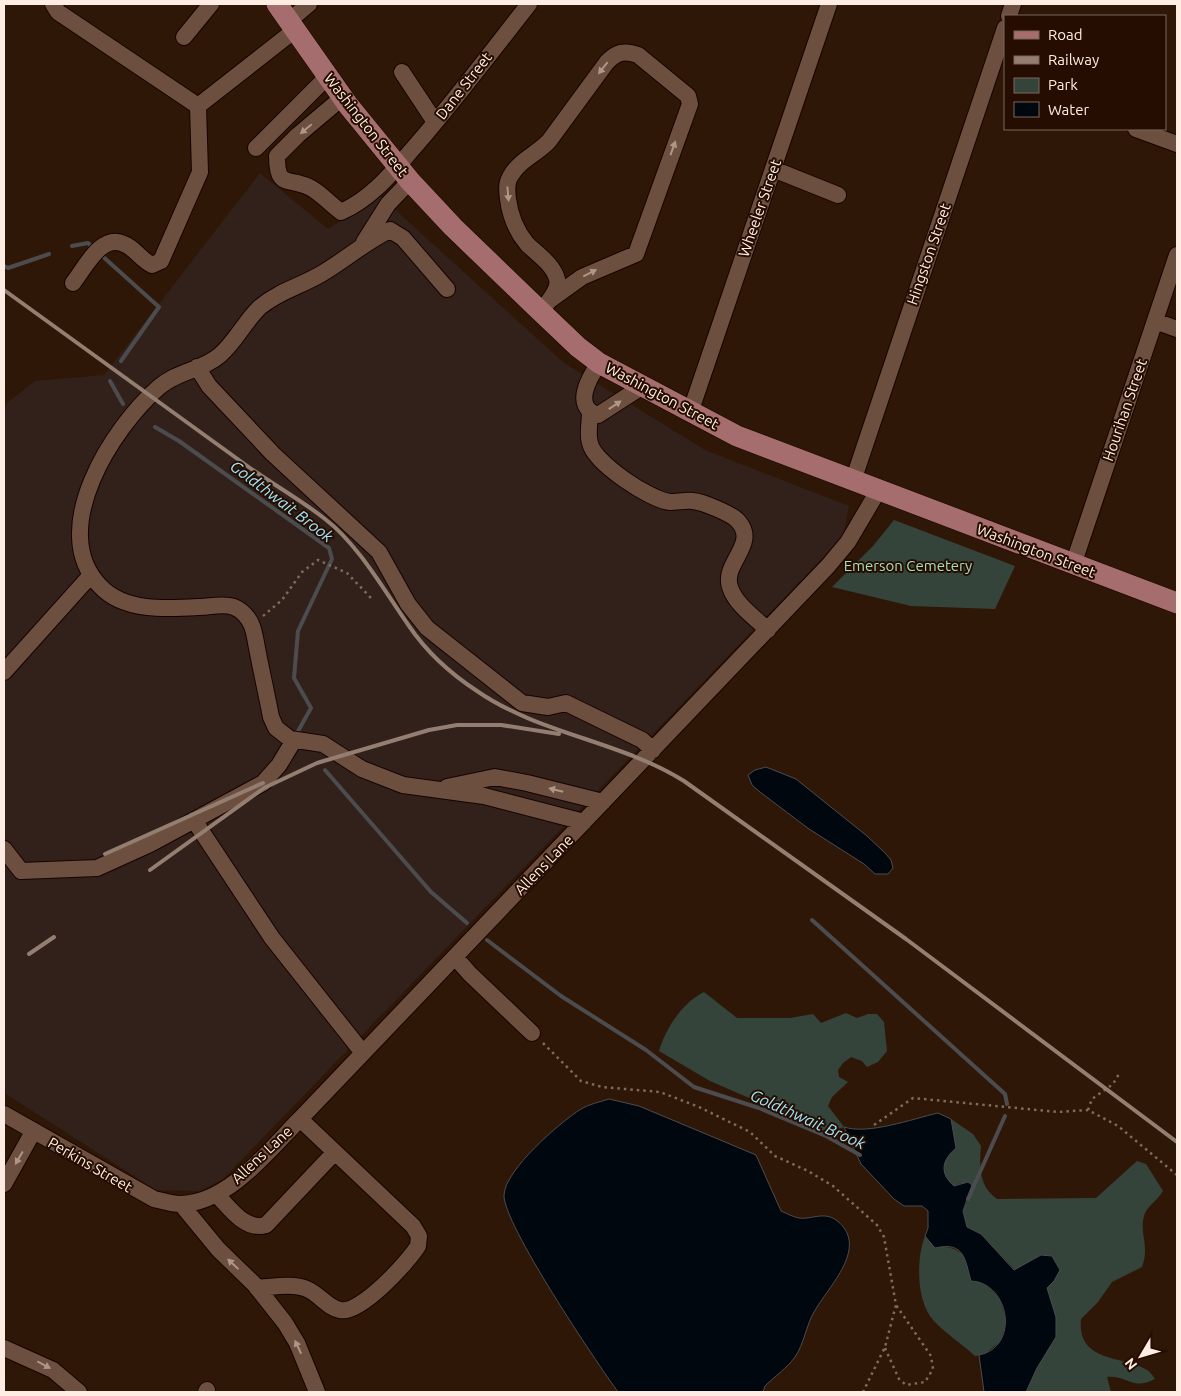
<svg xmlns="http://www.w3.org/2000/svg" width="1181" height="1396" font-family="Ubuntu,sans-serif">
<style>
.industrial{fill:#32211a}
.green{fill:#34443a}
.water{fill:#00070e;stroke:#4c4c4e}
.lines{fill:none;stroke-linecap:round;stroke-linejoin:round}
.stream{stroke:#4c4c4e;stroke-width:4}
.minor-casing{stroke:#160300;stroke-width:18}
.major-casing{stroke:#160300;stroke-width:22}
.path{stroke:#7f6a5c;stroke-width:2.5;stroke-dasharray:2.5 4;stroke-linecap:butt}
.minor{stroke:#6c4f3e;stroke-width:16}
.major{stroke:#a56d6d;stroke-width:21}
.rail{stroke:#937e71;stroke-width:4}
.oneway{fill:#ae9688}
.labels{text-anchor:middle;stroke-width:4;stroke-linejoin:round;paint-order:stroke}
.street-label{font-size:15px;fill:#ffede3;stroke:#250e01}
.park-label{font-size:15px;fill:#a7dfbd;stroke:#250e01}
.water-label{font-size:16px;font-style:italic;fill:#a0e5fa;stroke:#250e01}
</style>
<rect width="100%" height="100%" fill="#2f1707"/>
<path class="industrial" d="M260 173 328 229 380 196 564 363 705 450 849 506 843 537 223 1179 200 1191 156 1190 6 1094 4 1078V410L7 403 35 381 104 375Z"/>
<path class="green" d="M894 520 1015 566 995 609 911 606 832 587 873 546Z
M704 992 737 1018H790L813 1014 821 1023 846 1013 857 1018 868 1014H877L884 1022 887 1051 878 1062 867 1067 862 1061 851 1057 843 1063 838 1070 839 1077 848 1082 832 1097 828 1106 844 1127 829 1133 710 1081 659 1051C666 1028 682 1003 704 992Z
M951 1119 973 1134 981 1146C979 1166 979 1187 997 1199L1096 1198 1137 1161 1146 1164 1163 1191C1158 1200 1146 1207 1144 1216 1139 1234 1150 1245 1142 1267L1112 1282 1098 1302 1081 1319C1076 1371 1142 1351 1155 1379 1132 1391 1127 1375 1107 1377L1111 1392H1026L1037 1368 1049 1299 1047 1288 1054 1281 1032 1260 1015 1270 981 1234 967 1227 963 1211 969 1197 961 1183 954 1186C938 1173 941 1161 956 1148Z
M925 1236 935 1248C949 1245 957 1249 967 1258V1267L999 1297 1007 1322 1000 1342 983 1355 975 1356C962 1344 946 1334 934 1321 916 1302 916 1259 925 1236Z"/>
<path class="water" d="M766 767 796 779 867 836 885 853 891 860 893 868 888 874H875L864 864 809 829 760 792 752 785 748 775 755 770Z
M609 1099 639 1106 756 1155 781 1211C786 1213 793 1217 799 1218 811 1220 823 1211 836 1220 871 1246 828 1287 814 1312 806 1326 804 1344 795 1357 787 1368 774 1377 765 1386L763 1392H618C597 1363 503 1224 504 1195 505 1170 559 1123 581 1109 589 1104 600 1102 609 1099Z
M938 1113 951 1119 956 1148C942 1160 939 1173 954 1186L968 1182 972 1185 963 1211 967 1227 981 1234 1014 1270 1041 1255 1052 1256 1060 1270 1054 1281 1047 1288 1056 1317V1337L1037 1368 1026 1392H984L979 1355C1020 1347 1010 1283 971 1281 965 1260 965 1241 935 1248L925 1236 928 1228V1211L922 1206H904L894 1199 861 1164 844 1127C868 1135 912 1119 938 1113Z"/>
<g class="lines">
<path class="stream" d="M72 246 88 243 94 249
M100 254 159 307 121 361
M4 266 8 268 49 254
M110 381 123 404
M155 427 179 441 329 548 332 559 298 631 294 678 311 708 297 733
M325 770 431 892 467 923
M812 920 1005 1094 1007 1104
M487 940 561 996 646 1050 694 1087 759 1108 826 1136 860 1155
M968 1199 1005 1116"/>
<defs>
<path id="minor" d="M53 4 58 12 198 106
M1009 16 1013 4
M289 21 309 4
M184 37 211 4
M402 72 435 122
M343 97 298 135 277 156C277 189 288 177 309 187 320 192 331 205 341 212 373 198 394 170 417 144 456 99 492 51 529 4
M1136 129 1177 144
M256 148 328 76
M773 169 838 195
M364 242 388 204 410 181
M73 283C85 268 101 233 124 244 135 248 141 260 152 265L161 261 200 172 198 106 295 30
M447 289 403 238 390 230C365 242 345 260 321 274 301 286 279 291 260 307 245 321 236 341 220 355 203 370 177 371 159 387 113 427 46 530 100 586 124 612 167 609 199 607 210 607 223 603 234 607 242 610 249 618 252 626 255 634 256 644 258 653 262 674 267 696 271 717L276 728 290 739 323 744 362 769 403 785 484 796 584 822
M540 312C547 303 560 290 557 279 553 264 537 254 527 244 517 232 510 215 508 199 507 191 506 184 510 177 519 160 537 154 549 141L607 62C617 52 624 50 638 55L688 96 690 104 636 254 582 277 550 300
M1155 321 1177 329
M599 363C589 378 572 407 598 415L643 386
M197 367 209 386 273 454 379 552 408 604 427 628 522 703 548 707 566 703 642 740 653 750
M590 413C590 422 587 434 590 443 594 463 650 500 670 502 678 502 686 500 693 501 703 502 732 514 738 521 759 544 722 563 730 587 735 604 755 618 768 630
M690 413 829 4
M853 481 1005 28
M1073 565 1177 255
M4 672 91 575
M447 787 495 777 527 783 603 802
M194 820 272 938 363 1053
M4 849 21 871 97 868 150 844 263 783 279 765 294 740
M455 957 470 974 532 1033
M4 1114 154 1199C162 1201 172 1204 180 1204 228 1204 269 1150 300 1119L828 566 848 542 878 491
M4 1184 33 1132
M217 1195C231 1209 245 1231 266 1225L335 1152
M181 1204 218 1249 255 1285 285 1323 297 1343 317 1392
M257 1288C273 1287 293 1283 307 1289 319 1294 328 1308 340 1310 360 1315 408 1262 418 1246L419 1236 413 1226 300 1119
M4 1348 53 1370 79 1392
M206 1392 207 1390"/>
<path id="major" d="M277 4 348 105 410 181 453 227 537 308 578 347 599 363 737 436 1177 603"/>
</defs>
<use href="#minor" class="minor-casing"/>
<use href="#major" class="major-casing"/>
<path class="path" d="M263 616 282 600 302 572 318 560 347 573 371 598
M543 1043 581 1081 602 1087 660 1092 699 1107 750 1132 775 1156 808 1171 833 1186 877 1225 884 1237 896 1305 885 1347 863 1392
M1088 1110 1092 1099 1113 1084 1119 1074
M874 1125 913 1098 1058 1112 1088 1110 1118 1126 1177 1175
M885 1348 899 1379 906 1385 925 1382 933 1369 931 1356 896 1305"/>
<use href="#minor" class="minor"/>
<use href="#major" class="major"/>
<path class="rail" d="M4 290C86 349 168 408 250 468 274 485 301 500 325 519 358 544 385 592 409 626 426 651 451 674 477 691 539 734 620 741 684 781L906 939 1177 1142
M105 854 263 783
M150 870 264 788 317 763 429 730 457 725H501L559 734
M29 954 54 937"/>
</g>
<defs><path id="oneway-solid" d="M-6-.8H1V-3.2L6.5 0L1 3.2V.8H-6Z" transform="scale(1.25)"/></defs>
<g class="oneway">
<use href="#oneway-solid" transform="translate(603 68) rotate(128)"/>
<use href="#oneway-solid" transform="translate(306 129) rotate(140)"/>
<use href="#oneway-solid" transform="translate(673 148) rotate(-70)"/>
<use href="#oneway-solid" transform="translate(508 194) rotate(85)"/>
<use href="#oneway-solid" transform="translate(590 273) rotate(-27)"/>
<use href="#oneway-solid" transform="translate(615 405) rotate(-34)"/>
<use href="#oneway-solid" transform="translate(556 790) rotate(-166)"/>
<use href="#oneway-solid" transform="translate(19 1158) rotate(120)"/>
<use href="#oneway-solid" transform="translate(233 1264) rotate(-137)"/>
<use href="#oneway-solid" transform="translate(298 1347) rotate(-115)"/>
<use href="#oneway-solid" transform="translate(44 1365) rotate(28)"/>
</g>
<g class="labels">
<g class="street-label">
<text transform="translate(464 86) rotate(-52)" y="5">Dane Street</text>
<text transform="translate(366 125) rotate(52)" y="5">Washington Street</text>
<text transform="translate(760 208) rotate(-71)" y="5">Wheeler Street</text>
<text transform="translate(929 254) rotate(-71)" y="5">Hingston Street</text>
<text transform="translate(662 396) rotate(28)" y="5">Washington Street</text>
<text transform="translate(1125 410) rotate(-71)" y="5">Hourihan Street</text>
<text transform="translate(1036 551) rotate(21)" y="5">Washington Street</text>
<text transform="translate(544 865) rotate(-46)" y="5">Allens Lane</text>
<text transform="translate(262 1155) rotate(-43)" y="5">Allens Lane</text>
<text transform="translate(90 1165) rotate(30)" y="5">Perkins Street</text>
</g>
<g class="park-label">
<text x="908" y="571">Emerson Cemetery</text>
</g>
<g class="water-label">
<text transform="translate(282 501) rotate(37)" y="6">Goldthwait Brook</text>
<text transform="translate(808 1119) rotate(24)" y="6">Goldthwait Brook</text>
</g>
</g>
<rect width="1181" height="1396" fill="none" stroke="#ffede3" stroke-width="10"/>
<rect x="1004" y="15" width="162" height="115" fill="#250e01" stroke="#7c675b"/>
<rect x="1014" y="31" width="25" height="8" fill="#a56d6d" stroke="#7c675b"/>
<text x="1048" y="40" font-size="15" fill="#ffede3">Road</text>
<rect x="1014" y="56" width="25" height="8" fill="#937e71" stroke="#7c675b"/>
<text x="1048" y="65" font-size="15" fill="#ffede3">Railway</text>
<rect x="1014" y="78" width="25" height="15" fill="#34443a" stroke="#7c675b"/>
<text x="1048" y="90" font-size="15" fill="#ffede3">Park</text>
<rect x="1014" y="102" width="25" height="15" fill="#00070e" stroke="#7c675b"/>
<text x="1048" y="115" font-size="15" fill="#ffede3">Water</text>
<g transform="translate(1141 1356) rotate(232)" stroke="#250e01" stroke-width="4" paint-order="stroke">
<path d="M0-4L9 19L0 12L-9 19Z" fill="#ffede3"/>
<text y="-8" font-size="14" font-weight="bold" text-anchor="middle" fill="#ffede3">N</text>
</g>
</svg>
